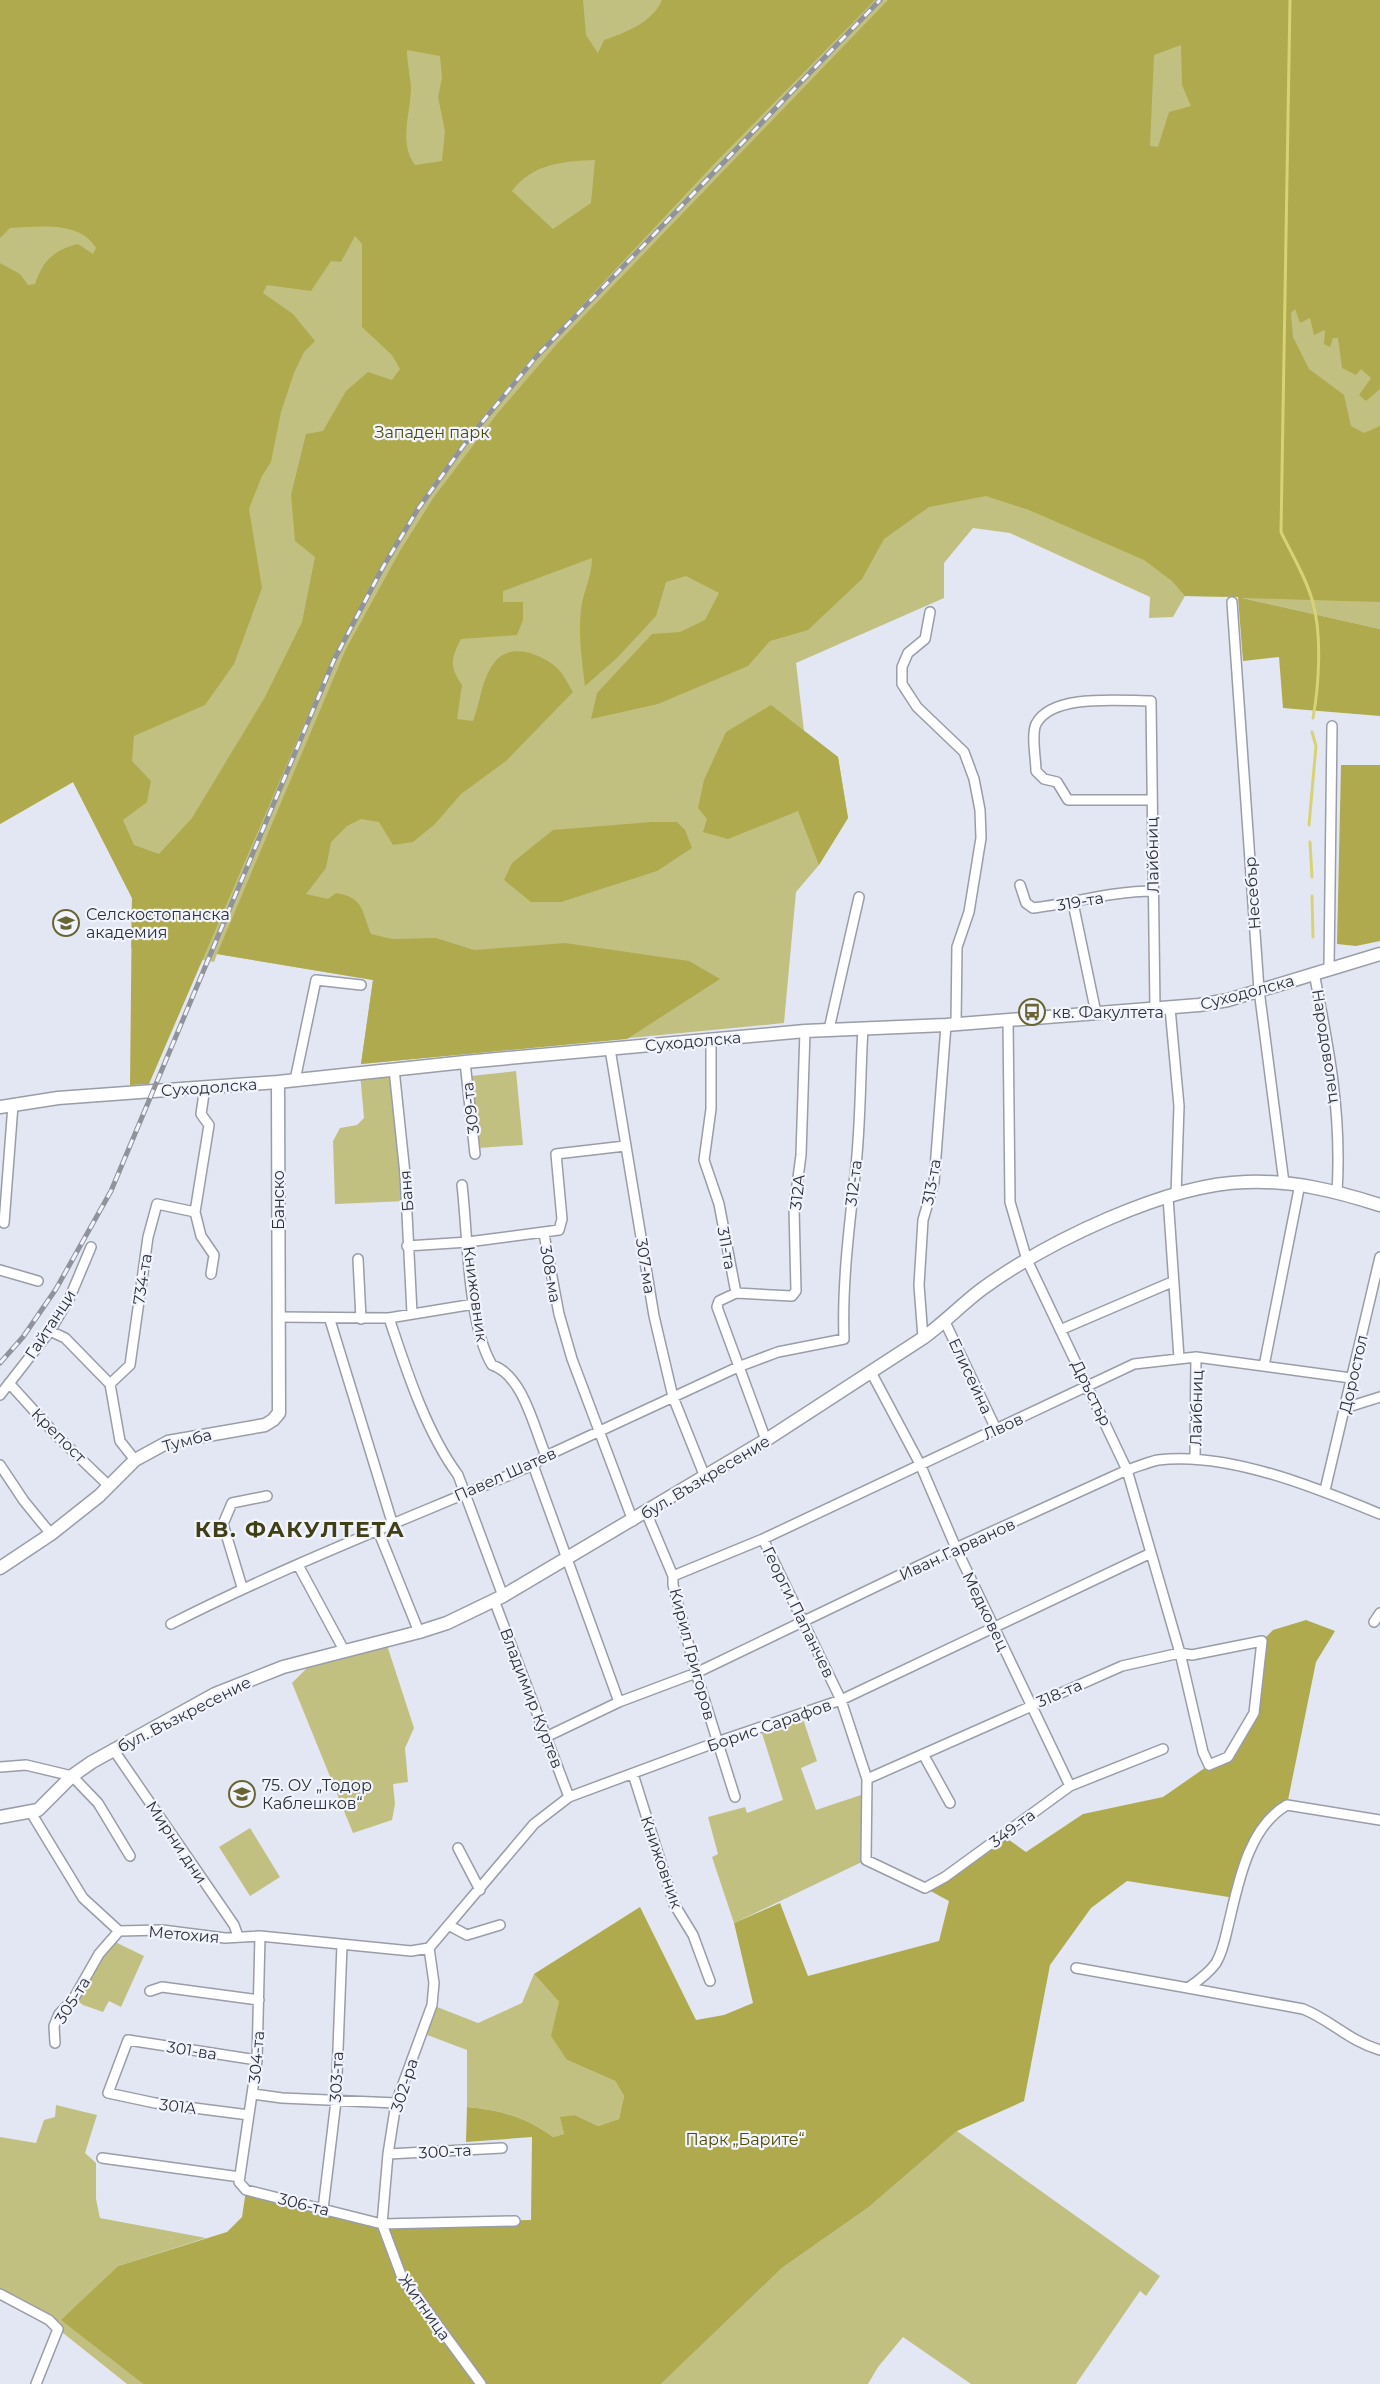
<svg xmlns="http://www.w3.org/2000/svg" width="1380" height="2384" font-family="Montserrat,sans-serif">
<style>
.green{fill:#c2c081}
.forest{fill:#afaa4d;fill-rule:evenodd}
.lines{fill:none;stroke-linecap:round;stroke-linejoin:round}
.stream{stroke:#d7d375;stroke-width:3}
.minor-casing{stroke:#999da8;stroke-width:12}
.tertiary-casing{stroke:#999da8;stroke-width:15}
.minor{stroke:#fff;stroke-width:9}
.tertiary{stroke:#fff;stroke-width:12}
.rail-casing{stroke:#90939b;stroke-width:5}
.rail{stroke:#f1f4fe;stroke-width:3;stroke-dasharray:9;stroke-linecap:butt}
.labels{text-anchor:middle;stroke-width:4.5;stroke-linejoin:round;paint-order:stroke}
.park-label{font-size:16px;fill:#4f4c00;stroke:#f1f4fe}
.street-label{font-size:16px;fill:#2f3135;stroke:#f1f4fe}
.poi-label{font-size:16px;fill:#2f3135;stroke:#f1f4fe;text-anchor:start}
.district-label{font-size:22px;font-weight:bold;letter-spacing:1.5px;fill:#413f16;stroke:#f1f4fe}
</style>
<rect width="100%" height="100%" fill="#e3e7f3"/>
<path class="green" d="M0 0H1380V629L1238 597 1185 596 1173 617 1149 618 1150 597 1010 533 973 528 944 563V598L796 663 804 731 838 757 848 818 819 865 796 892 784 1023 361 1064 373 980 217 954 214 962 131 948 132 898 73 782 0 824Z
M394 1069 407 1201 335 1204 333 1141 340 1128 357 1125 364 1118 360 1073Z
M516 1071 523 1145 478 1148 471 1076Z
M386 1642 414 1728 405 1748 408 1782 393 1784 395 1804 392 1820 353 1833 292 1683 316 1659Z
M801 1713 817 1761 801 1768 816 1810 867 1793 866 1860 734 1923 712 1857 718 1854 708 1817 745 1807 747 1813 783 1800 760 1727Z
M250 1828 280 1877 250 1896 219 1847Z
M111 1940 144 1956 121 2007 109 2001 103 2012 83 2005 74 1998Z
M534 1974 559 2002 567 2060 615 2081 624 2096 619 2119 598 2126 575 2115 561 2118 564 2134 553 2137C526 2117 500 2110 467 2107V2050L422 2033 432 2005 478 2023 522 2003Z
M56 2105 97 2115 85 2153 96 2163V2199L100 2218 206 2238 118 2266 62 2320 143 2384H127L58 2329 0 2294V2137L36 2143 44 2120 55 2117Z
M957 2131 1160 2276 1146 2296 1140 2291 1076 2384H971L903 2337 878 2367 868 2384H661L782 2268 869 2207Z"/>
<path class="forest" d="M0 0H583L586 35 598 53 604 40C625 33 653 22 662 0H875L714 164 525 366 466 438 429 489 370 586 327 671 149 1084 130 1085 132 898 73 782 0 824V263L20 274 28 285 35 284C43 261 53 250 78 244L93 254 96 248C79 220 39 227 10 228L0 238ZM407 50 440 56 442 78 438 97 445 131 442 161 415 165C398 143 411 112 411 87 410 75 407 61 407 50ZM595 160 591 203 553 229 512 191C532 164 563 161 595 160ZM355 236 362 244V327L392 355 400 369 392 380 368 372 346 391 323 431 306 434 291 495 295 541 315 557 302 622 265 697 192 818 159 854 134 845 123 820 147 802 151 781 132 761 134 736 205 705 234 664 262 588 249 509 262 476 271 462 281 412 294 373 304 352 315 341 293 314 263 293 267 285 311 291 331 261 341 262Z
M888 0H1380V389L1366 401 1359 395 1371 378 1361 369 1356 375 1342 368 1338 338H1333L1330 347 1324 344 1325 330 1314 335 1310 318 1300 323 1295 309 1291 313 1293 337 1309 369 1344 395 1351 426 1364 433 1380 426V602L1242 598 1380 629V716L1283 708 1279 657 1243 661 1238 597 1185 596 1172 581 1144 560 1029 510 986 496 929 507 884 539 862 579 808 630 770 641 748 666 658 704 591 719 597 693 652 634 680 632 705 620 719 593 686 576 666 582 656 616 617 658 585 686C582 661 578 635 581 609 583 592 592 576 592 558L503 591V602H523V620L517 635 461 639C451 658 449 667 462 685L457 719 473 721C481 701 481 680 494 663 509 642 540 653 557 668 563 673 568 684 573 692L506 761 461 794 435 824 413 842 393 845 379 822 361 819 347 826 331 842 326 868 306 894 328 899 336 893C364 897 362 912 371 934L392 939 436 938 474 950 565 943 689 961 720 979 627 1039 361 1064 373 980 217 954 346 649 400 551 434 497 497 414 556 345ZM1181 45 1182 85 1191 106 1169 112 1158 147 1150 146 1154 55Z
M771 705 838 757 848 818 819 865 798 811 728 839 703 832 707 819 698 808 704 780 726 732Z
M1341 765H1380V941L1356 946 1337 944Z
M651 822H677L685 830 692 848 657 871 561 902H531L504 880 512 863 553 830Z
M1306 1620 1335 1631 1316 1662 1287 1805 1264 1825 1235 1898 1127 1881 1091 1908 1050 1965 1024 2101 957 2131 869 2207 782 2268 661 2384H143L61 2320 118 2266 227 2232 242 2217 246 2190 382 2224 531 2220 532 2137 466 2142 467 2107C500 2110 526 2117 553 2137L564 2134 560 2117 575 2115 598 2126 619 2119 624 2096 615 2081 567 2060 551 2036 559 2002 534 1974 640 1907 696 2020 724 2015 753 2003 734 1923 780 1903 808 1976 939 1941 949 1901 925 1888 1002 1835 1026 1852 1083 1814 1163 1797 1209 1765 1227 1757 1254 1713 1262 1641 1273 1630Z"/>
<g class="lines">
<path class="stream" d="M1290 0 1281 532C1292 555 1307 579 1313 603 1322 635 1319 686 1313 718
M1309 825 1316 746 1312 732
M1310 842 1312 877
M1312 896 1313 937"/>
<defs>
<path id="minor" d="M1232 602 1259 990 1284 1183
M930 612 925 639 908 653 902 667V684L917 707 964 752 974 779 980 810 981 838 969 912 957 947 956 1024
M1152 800H1068L1057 782 1044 779 1036 771C1036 759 1031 735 1036 724 1052 693 1121 701 1151 701L1155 1009
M1020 885 1026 903 1033 908C1073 903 1113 891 1153 891
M1073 903 1096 1013
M1329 968 1332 726
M1314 973C1329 1048 1342 1115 1337 1192
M1170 1008 1179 1106 1176 1195
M829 1029 859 897
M711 1040V1109L704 1160 719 1204 736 1293
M610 1049 654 1316 673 1397 705 1477
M465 1062 475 1154
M394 1069 405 1174 412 1313
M295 1080 316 980 361 985
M205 1087 201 1114 209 1125 195 1212 201 1236 214 1255 211 1274
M462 1185C468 1235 467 1323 492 1365 523 1375 534 1428 546 1456
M1168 1197 1179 1358
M4 1223 13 1105
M544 1234 559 1314 572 1359 633 1521
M407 1246 468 1242 559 1230 562 1219 556 1154 625 1146
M358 1259 361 1319
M0 1270 38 1281
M736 1293 792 1296 796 1291 794 1208 801 1155 805 1031
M736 1293 719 1301 717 1307 766 1440
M278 1317 389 1318 474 1304
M389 1318C406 1369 426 1432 458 1475L503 1596
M330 1320 392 1522
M945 1322 996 1429
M1060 1330 1172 1282
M50 1331 65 1338 110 1384 120 1441 135 1460
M923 1338 919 1285 923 1220 934 1182 946 1025
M1264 1366 1300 1184
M871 1372 920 1464 956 1548 1070 1786
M9 1383 56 1435 109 1486
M110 1384 130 1365 148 1237 157 1204 195 1212
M0 1395 50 1331 70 1297 91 1247
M1345 1408 1380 1397
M1195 1459 1196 1357
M0 1465 24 1501 51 1534
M533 1465 619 1702
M1325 1490 1380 1257
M646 1512 673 1576V1585L696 1673 735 1797
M377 1528 419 1632
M763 1539 841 1700 867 1779 866 1860 925 1888 945 1877 1070 1786 1163 1749
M298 1565 345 1652
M673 1576 763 1539 1134 1364 1196 1357 1351 1378
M242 1587 223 1524 232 1503 267 1496
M494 1600 569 1797
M1374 1622 1380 1613
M171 1624C289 1564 412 1517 533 1465L546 1456 738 1367 778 1352 844 1339C842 1284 849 1229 855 1175 861 1126 860 1076 863 1028
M548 1736 619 1702 696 1673 956 1548 1127 1470C1137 1467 1148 1462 1158 1460 1227 1451 1317 1488 1380 1514
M113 1749 234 1925 238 1936
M923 1754 950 1803
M0 1767 26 1765 72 1776 98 1803 130 1856
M633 1774 674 1904 693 1935 710 1981
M867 1779 1122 1666 1180 1653 1192 1655 1262 1641 1254 1713 1228 1757 1209 1765 1203 1752 1180 1653 1127 1470 1027 1260 1010 1202 1008 1020
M30 1811 83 1898 119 1931 162 1930 225 1938 260 1936 411 1951 429 1948
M458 1848 480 1890
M450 1926 467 1935 500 1925
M260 1936 257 2060 239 2182 246 2190 382 2224 515 2221
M429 1948 534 1824 569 1797 717 1742 841 1700 1151 1553
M429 1948 434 1983 432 2005 396 2103 388 2154 382 2224 401 2275 481 2384
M1076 1968 1188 1988C1198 1981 1209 1973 1216 1963 1224 1950 1226 1933 1230 1918 1239 1879 1250 1826 1287 1805L1380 1820
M1188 1988 1303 2009C1331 2020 1347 2040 1380 2050
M150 1991 162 1987 259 2000
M55 2043 54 2026 59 2014 74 1998 99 1954 119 1931
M253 2094 282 2098 396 2103
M249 2115 155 2103 108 2093 128 2040 257 2060
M388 2154 502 2148
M102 2158 240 2177
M323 2209 336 2101 342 1945
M0 2294 49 2320 58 2329 36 2384"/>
<path id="tertiary" d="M0 1107 58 1098 278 1082 465 1062 805 1031 946 1025 1199 1005 1228 1000 1380 954
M0 1568 51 1534 99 1496 135 1460 168 1442 265 1425 273 1420 279 1413 278 1082
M0 1817 38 1810 72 1776 92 1762 215 1694 283 1667 419 1632 447 1623 503 1596 766 1440 923 1338C944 1323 962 1304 982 1289 1047 1242 1166 1184 1246 1182 1292 1180 1336 1191 1380 1205"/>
</defs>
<use href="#minor" class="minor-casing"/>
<use href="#tertiary" class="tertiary-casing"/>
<use href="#minor" class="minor"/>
<use href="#tertiary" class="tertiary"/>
<defs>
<path id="rail" d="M0 1363 23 1337 56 1289 111 1191 334 660 383 567 418 509 469 438 536 357 880 0"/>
</defs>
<use href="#rail" class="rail-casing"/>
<use href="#rail" class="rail"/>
</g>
<defs>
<symbol id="university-ring" viewBox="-11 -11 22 22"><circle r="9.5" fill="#f1f4fe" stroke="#686532" stroke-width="1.5"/><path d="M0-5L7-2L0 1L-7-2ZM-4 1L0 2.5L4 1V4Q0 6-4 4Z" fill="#686532"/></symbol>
<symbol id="bus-ring" viewBox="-11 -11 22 22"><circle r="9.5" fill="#f1f4fe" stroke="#686532" stroke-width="1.5"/><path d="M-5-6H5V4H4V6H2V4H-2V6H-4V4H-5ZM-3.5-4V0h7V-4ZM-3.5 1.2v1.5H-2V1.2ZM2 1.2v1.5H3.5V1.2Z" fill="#686532"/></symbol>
<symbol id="school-ring" viewBox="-11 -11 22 22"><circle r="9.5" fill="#f1f4fe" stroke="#686532" stroke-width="1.5"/><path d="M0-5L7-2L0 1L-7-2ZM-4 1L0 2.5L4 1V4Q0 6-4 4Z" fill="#686532"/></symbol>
</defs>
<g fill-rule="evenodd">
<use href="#university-ring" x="51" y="908" width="30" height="30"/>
<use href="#bus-ring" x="1017" y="997" width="30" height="30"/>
<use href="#school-ring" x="227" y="1779" width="30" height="30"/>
</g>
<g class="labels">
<g class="park-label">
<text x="432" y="438">Западен парк</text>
<text x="745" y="2145">Парк „Барите“</text>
</g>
<g class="street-label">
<text transform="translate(1152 855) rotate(-91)" y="6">Лайбниц</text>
<text transform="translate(1252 893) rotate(-94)" y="6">Несебър</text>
<text transform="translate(1080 901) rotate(-10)" y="6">319-та</text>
<text transform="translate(1247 992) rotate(-15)" y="6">Суходолска</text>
<text transform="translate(693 1041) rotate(-5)" y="6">Суходолска</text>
<text transform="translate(1327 1046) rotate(81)" y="6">Народоволец</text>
<text transform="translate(209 1087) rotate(-4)" y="6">Суходолска</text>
<text transform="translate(470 1108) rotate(-97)" y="6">309-та</text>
<text transform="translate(931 1182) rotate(-80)" y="6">313-та</text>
<text transform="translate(853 1183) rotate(-83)" y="6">312-та</text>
<text transform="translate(406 1191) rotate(-94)" y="6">Баня</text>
<text transform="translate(797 1192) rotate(-84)" y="6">312А</text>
<text transform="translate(278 1200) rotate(-90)" y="6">Банско</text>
<text transform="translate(727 1248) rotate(80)" y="6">311-та</text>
<text transform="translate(646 1266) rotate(81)" y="6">307-ма</text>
<text transform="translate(551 1274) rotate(80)" y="6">308-ма</text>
<text transform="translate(142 1279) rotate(-81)" y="6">734-та</text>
<text transform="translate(476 1294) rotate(82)" y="6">Книжовник</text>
<text transform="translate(50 1324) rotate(-57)" y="6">Гайтанци</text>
<text transform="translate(1353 1374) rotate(-77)" y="6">Доростол</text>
<text transform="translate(971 1376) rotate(65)" y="6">Елисейна</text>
<text transform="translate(1092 1393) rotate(64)" y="6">Дръстър</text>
<text transform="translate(1196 1408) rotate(-89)" y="6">Лайбниц</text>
<text transform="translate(1003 1426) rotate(-25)" y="6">Лвов</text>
<text transform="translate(59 1435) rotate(45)" y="6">Крепост</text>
<text transform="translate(187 1440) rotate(-15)" y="6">Тумба</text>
<text transform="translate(505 1474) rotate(-24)" y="6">Павел Шатев</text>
<text transform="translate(705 1477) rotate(-31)" y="6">бул. Възкресение</text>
<text transform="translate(957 1549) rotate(-25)" y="6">Иван Гарванов</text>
<text transform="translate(986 1611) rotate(64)" y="6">Медковец</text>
<text transform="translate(799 1612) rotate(64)" y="6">Георги Папанчев</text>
<text transform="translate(693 1654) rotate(75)" y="6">Кирил Григоров</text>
<text transform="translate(1059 1693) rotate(-23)" y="6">318-та</text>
<text transform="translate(532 1698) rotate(69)" y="6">Владимир Куртев</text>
<text transform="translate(184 1714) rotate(-27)" y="6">бул. Възкресение</text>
<text transform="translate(769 1725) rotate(-19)" y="6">Борис Сарафов</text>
<text transform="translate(1012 1828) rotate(-37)" y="6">349-та</text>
<text transform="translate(177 1842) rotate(56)" y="6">Мирни дни</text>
<text transform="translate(662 1862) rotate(71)" y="6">Книжовник</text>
<text transform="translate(184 1934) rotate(5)" y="6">Метохия</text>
<text transform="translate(72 2000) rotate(-58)" y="6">305-та</text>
<text transform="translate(192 2050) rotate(9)" y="6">301-ва</text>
<text transform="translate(256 2057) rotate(-85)" y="6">304-та</text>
<text transform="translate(336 2077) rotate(-87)" y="6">303-та</text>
<text transform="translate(404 2085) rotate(-72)" y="6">302-ра</text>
<text transform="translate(178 2106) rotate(7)" y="6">301А</text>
<text transform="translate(445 2151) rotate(-3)" y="6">300-та</text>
<text transform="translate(304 2204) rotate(14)" y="6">306-та</text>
<text transform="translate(425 2307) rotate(55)" y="6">Житница</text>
</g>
<g class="poi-label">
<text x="86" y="920">Селскостопанска<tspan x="86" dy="18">академия</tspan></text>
<text x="1052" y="1018">кв. Факултета</text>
<text x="262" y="1791">75. ОУ „Тодор<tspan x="262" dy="18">Каблешков“</tspan></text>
</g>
<g class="district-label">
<text x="300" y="1537">КВ. ФАКУЛТЕТА</text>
</g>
</g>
</svg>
